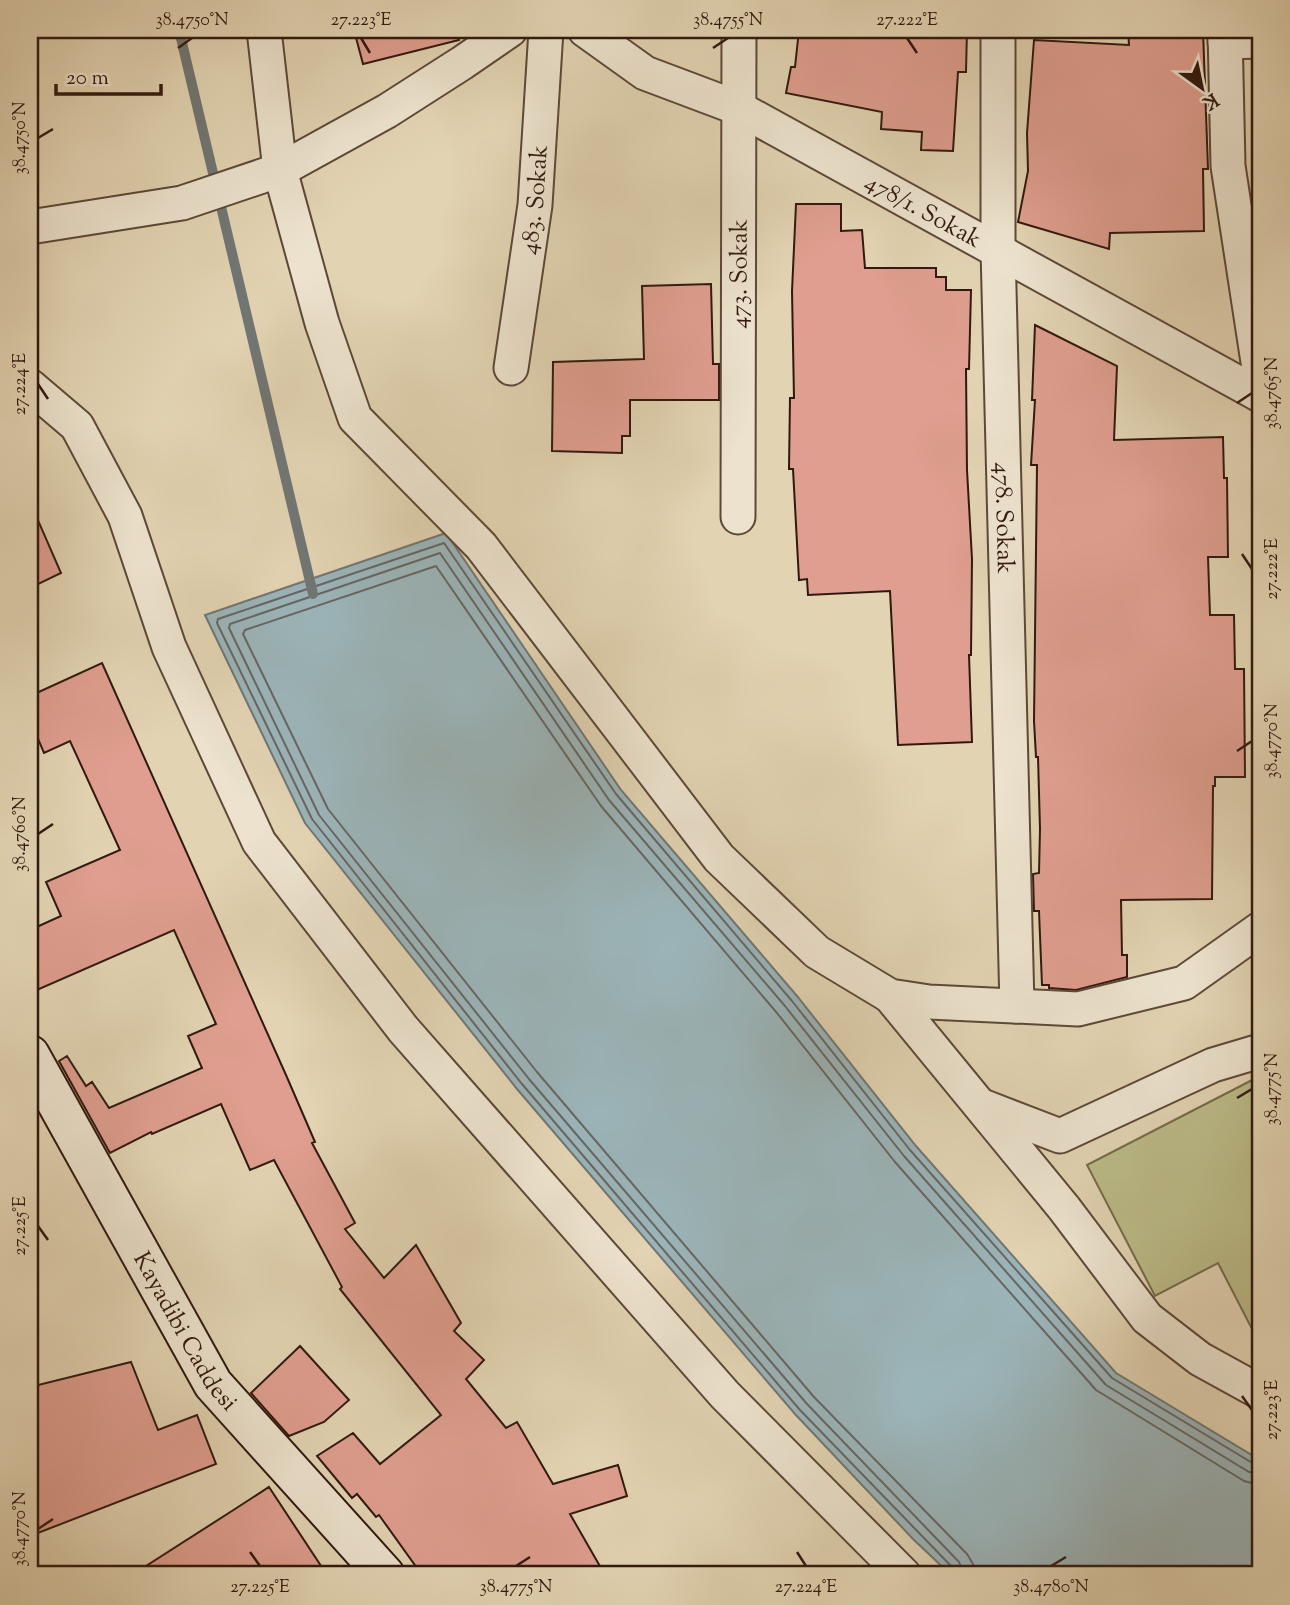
<svg xmlns="http://www.w3.org/2000/svg" width="1290" height="1605" font-family="'Sorts Mill Goudy',serif">
<style>
.green{fill:#baba87;stroke:#766a4b;stroke-width:2}
.water{fill:#9bb4b8;stroke:#717674;stroke-width:2}
.lines{fill:none;stroke-linecap:round;stroke-linejoin:round}
.shore{stroke:#666664;stroke-width:2}
.stream{stroke:#717674;stroke-width:10}
.building{fill:#df9e8f;stroke:#31190f;stroke-width:2}
.street-casing{stroke:#5d4838;stroke-width:37}
.secondary-casing{stroke:#31190f;stroke-width:42}
.street{stroke:#ece2cd;stroke-width:33}
.secondary{stroke:#ece2cd;stroke-width:38}
.ticks{fill:none;stroke:#31190f;stroke-width:2.5}
.labels{text-anchor:middle;stroke-width:7;stroke-linejoin:round;paint-order:stroke}
.street-label{font-size:24px;fill:#31190f;stroke:#ece2cd}
.neatline{fill:none;stroke:#31190f;stroke-width:2.5}
.ticks-label{font-size:18px;text-anchor:middle;fill:#31190f}
</style>
<rect width="100%" height="100%" fill="#e2d3b2"/>
<filter id="stains"><feTurbulence type="fractalNoise" baseFrequency=".00286" numOctaves="4"/><feColorMatrix values="0 0 0 0 .2 0 0 0 0 .09 0 0 0 0 .02 0 0 0 .5 -.17"/></filter>
<radialGradient id="worn" r=".72"><stop offset=".6" stop-color="#630" stop-opacity="0"/><stop offset="1" stop-color="#630" stop-opacity=".3"/></radialGradient>
<path class="green" d="M1260 1076V1325L1252 1329 1218 1263 1155 1296 1087 1165Z"/>
<path class="water" d="M446 533 621 790 797 996 916 1146 1116 1373 1260 1460V1575H951L913 1539 795 1414 517 1089 305 823 205 615Z"/>
<g class="lines">
<path class="shore" d="M955 1575 953 1568 800 1410 522 1084 312 819 217 623 218 619 444 543 616 794 792 1001 910 1150 1112 1378 1254 1464 1260 1465
M964 1575 959 1562 807 1404 529 1079 319 815 229 628 230 624 440 553 609 800 785 1006 904 1156 1106 1385 1249 1472 1260 1474
M974 1575 973 1564 967 1554 814 1397 537 1072 328 809 243 634 245 630 436 566 601 806 777 1013 895 1162 1096 1390 1244 1481 1260 1485"/>
<path class="stream" d="M179 30 313 594"/>
</g>
<path class="building" d="M354 30H457L459 40 363 64Z
M799 30H820L892 38V30H967L966 72H958L953 151 921 150 922 132 881 129 882 112 786 93 791 67H795Z
M1128 30H1203L1208 169H1203L1204 231 1110 233 1109 249 1018 222 1028 171 1027 133 1034 40 1129 45Z
M796 204H841V231L862 230 865 268H936V277H946V290H971L969 369H966L967 470 972 559 971 655H969L972 742 898 745 890 591 808 595 807 579 799 580 793 469H789L790 398H794L792 291Z
M711 284 713 364H719V400H630V436H622V453L552 451 553 362 644 359 642 286Z
M1035 325 1117 366 1114 440 1223 437 1224 478H1227L1228 557H1208L1210 615H1234L1235 669H1244L1245 777H1215V786H1213L1212 899 1121 900 1122 955H1127V977L1076 990 1049 988V985H1042L1039 911H1034L1033 874 1039 873 1040 829 1038 757H1036L1034 721 1037 465H1031L1035 400H1032Z
M30 502 61 573 30 588Z
M102 663 286 1075 315 1142 312 1143 355 1223 345 1229 384 1278 416 1245 461 1323 454 1331 484 1360 466 1379 506 1428 517 1422 553 1484 618 1465 627 1496 570 1514 605 1575H422L379 1515 376 1517 357 1494 352 1498 317 1456 353 1433 380 1464 441 1415 340 1289 342 1287 274 1160 250 1170 221 1104 152 1134 151 1132 110 1153 59 1061 67 1056 86 1086 92 1082 109 1108 202 1068 188 1036 216 1024 174 930 30 993V930L61 916 46 882 120 850 70 741 44 753 30 720V696Z
M300 1346 349 1400 324 1422 289 1436 251 1393Z
M131 1362 158 1430 197 1415 216 1464 30 1536V1387Z
M269 1487 327 1575H132L235 1509Z"/>
<g class="lines">
<defs>
<g id="street">
<path d="M264 30 280 170 322 323 355 418 481 546 719 858 817 952 890 996 929 1002 1078 1009 1184 983 1260 929"/>
<path id="s1" d="M585 30 645 73 738 108 1260 395"/>
<path id="s2" d="M998 30V249L1017 1006"/>
<path d="M1225 30 1228 166 1260 375"/>
<path d="M1225 42 1260 41"/>
<path d="M30 227 182 203 280 170 387 111 462 63 510 30"/>
<path id="s3" d="M511 368 535 205 546 30"/>
<path d="M30 386 77 426 125 516 169 647 259 842 403 1029 725 1395 904 1575"/>
<path id="s4" d="M738 517 739 30"/>
<path d="M890 996 1064 1208 1147 1318 1200 1359 1260 1392"/>
<path d="M982 1106 1060 1136 1213 1065 1260 1051"/>
</g>
<g id="secondary">
<path id="s5" d="M30 1055 213 1384 385 1575"/>
</g>
</defs>
<use href="#street" class="street-casing"/>
<use href="#secondary" class="secondary-casing"/>
<use href="#street" class="street"/>
<use href="#secondary" class="secondary"/>
</g>
<path class="ticks" d="M361 38 370 53M907 38 917 53M178 48 192 38M713 48 728 38M38 138 53 129M38 384 48 399M1237 403 1252 393M1242 554 1252 569M1237 751 1252 741M38 834 53 824M1237 1098 1252 1089M38 1226 48 1240M1242 1396 1252 1410M38 1529 53 1519M250 1552 260 1566M797 1552 806 1566M516 1566 530 1557M1051 1566 1066 1557"/>
<g class="labels">
<g class="street-label">
<text dy="8" stroke="none"><textPath href="#s3" startOffset="170">483. Sokak</textPath></text>
<text dy="8" stroke="none"><textPath href="#s1" startOffset="385">478/1. Sokak</textPath></text>
<text dy="8" stroke="none"><textPath href="#s4" startOffset="243">473. Sokak</textPath></text>
<text dy="8" stroke="none"><textPath href="#s2" startOffset="488">478. Sokak</textPath></text>
<text dy="8" stroke="none"><textPath href="#s5" startOffset="317">Kayadibi Caddesi</textPath></text>
</g>
</g>
<rect width="1290" height="1605" fill="none" stroke="#e2d3b2" stroke-width="77"/>
<g transform="translate(1202 88) rotate(147)" stroke="#ece2cd" stroke-width="5" paint-order="stroke">
<path d="M0-5L12 26L0 18L-12 26Z" fill="#31190f"/>
<text y="-10" font-size="19" font-weight="bold" text-anchor="middle" fill="#31190f">K</text>
</g>
<path d="M56 84v10h105v-10" fill="none" stroke="#31190f" stroke-width="3.5"/>
<text x="66" y="84" font-size="21" fill="#31190f" stroke="#ece2cd" stroke-width="5" paint-order="stroke">20 m</text>
<rect x="38" y="38" width="1214" height="1528" class="neatline"/>
<g class="ticks-label">
<text x="192" y="25">38.4750°N</text>
<text x="361" y="25">27.223°E</text>
<text x="728" y="25">38.4755°N</text>
<text x="907" y="25">27.222°E</text>
<text transform="translate(19 138) rotate(-90)" y="6">38.4750°N</text>
<text transform="translate(19 384) rotate(-90)" y="6">27.224°E</text>
<text transform="translate(1271 393) rotate(-90)" y="6">38.4765°N</text>
<text transform="translate(1271 569) rotate(-90)" y="6">27.222°E</text>
<text transform="translate(1271 741) rotate(-90)" y="6">38.4770°N</text>
<text transform="translate(19 834) rotate(-90)" y="6">38.4760°N</text>
<text transform="translate(1271 1089) rotate(-90)" y="6">38.4775°N</text>
<text transform="translate(19 1226) rotate(-90)" y="6">27.225°E</text>
<text transform="translate(1271 1410) rotate(-90)" y="6">27.223°E</text>
<text transform="translate(19 1529) rotate(-90)" y="6">38.4770°N</text>
<text x="260" y="1592">27.225°E</text>
<text x="516" y="1592">38.4775°N</text>
<text x="806" y="1592">27.224°E</text>
<text x="1051" y="1592">38.4780°N</text>
</g>
<rect width="100%" height="100%" filter="url(#stains)"/>
<rect width="100%" height="100%" fill="url(#worn)"/>
</svg>
